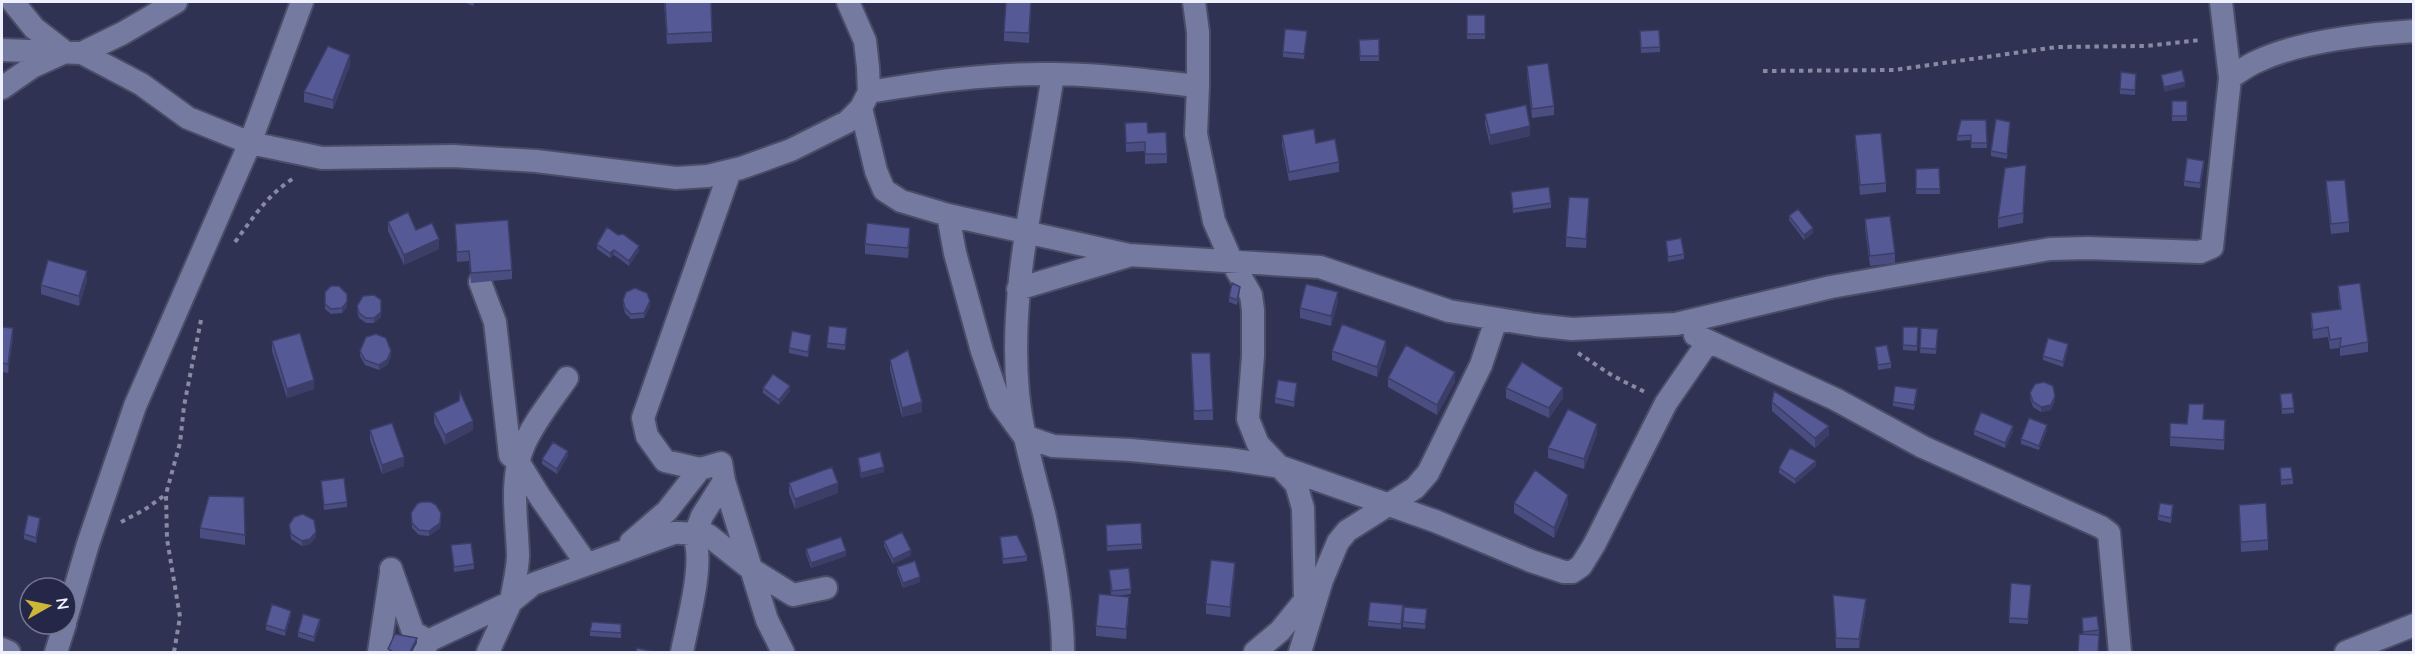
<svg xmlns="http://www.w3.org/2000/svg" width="2415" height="654" font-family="'Nunito Sans',sans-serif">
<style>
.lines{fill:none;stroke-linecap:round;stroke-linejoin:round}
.minor-casing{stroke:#4b4d67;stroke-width:26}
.path{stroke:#878aa1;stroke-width:4;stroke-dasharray:4.5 4.5;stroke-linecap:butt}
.minor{stroke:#757aa0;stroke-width:22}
.wall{fill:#494d80}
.shaded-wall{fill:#3c3e68}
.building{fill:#555995;stroke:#3c3e68;stroke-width:1.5}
</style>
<rect width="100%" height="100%" fill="#2f3253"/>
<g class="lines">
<defs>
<path id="minor" d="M2 50 82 53 141 84 188 118 250 143 322 158 453 156 536 161 676 178 708 176 741 168 791 150 847 122 861 108 869 92 868 67 865 41 848 2
M82 53 123 33 176 2
M1053 74C1038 179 1008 286 1018 393 1022 434 1034 473 1044 513 1053 554 1063 611 1063 652
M2230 78C2239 72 2248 65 2258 61 2300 41 2367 34 2414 31
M1198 86 1196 134 1214 221 1232 262 1251 295 1253 310V356L1248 419 1258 444 1296 484 1303 508 1305 600
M2 88 32 67 65 52 34 28 13 2
M869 92C929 82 991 73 1052 74 1100 74 1150 81 1198 86V32L1194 2
M861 108 876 171 884 190 901 201 948 215 1129 255 1320 267 1449 311 1535 325 1572 329 1676 324 1831 287 2050 249 2088 248 2200 252 2212 247 2230 78 2221 2
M948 215 955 253 982 351 1000 403 1024 436 1053 446 1130 450 1228 459 1281 467 1435 521 1531 561 1564 572H1572L1581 566 1594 545 1666 403 1708 342
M480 282 495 322 510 455 519 463 540 497 586 563
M1018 289 1128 256
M1695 335 1835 399 1923 447 2101 527 2109 533 2120 652
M700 469 665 461 647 436 643 418 730 171
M724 481 767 620 783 652
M631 542 667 511 700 469 721 463 724 481 702 516 694 537C705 562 687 624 682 652
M391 569 413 632 428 641 424 652
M66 619 88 544 135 406 250 143 302 2
M428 641 511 602C513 587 518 570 518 555 517 519 509 480 524 445 535 420 552 400 567 378
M2 649 9 652
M56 652 65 624
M379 652 391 573
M488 652 511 602 533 584 674 533C687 532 695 536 708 535L751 569 793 595 826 588
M1255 652 1280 631 1315 588
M1300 652 1322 580 1338 542 1347 531 1415 488 1428 473 1481 365 1496 320
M2346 652 2414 625"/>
</defs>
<use href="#minor" class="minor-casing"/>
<path class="path" d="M1763 71 1894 70 2057 47 2145 46 2201 40
M235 242C253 218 267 195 294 178
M1578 353 1613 376 1647 393
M121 522 144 510 165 495
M174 652 180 617 167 539 166 494 180 443 184 406 201 320"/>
<use href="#minor" class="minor"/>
</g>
<path class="wall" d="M464 2H475L473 6Z
M664 2H711L712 42 667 44Z
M1031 2 1029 43 1004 41V32Z
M1467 15H1485V39H1467Z
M1307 36 1304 59 1283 57V52Z
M1640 36 1660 47V52L1641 53Z
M1379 39V61H1360L1359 40Z
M350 65 333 109 304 102V92Z
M1527 66 1554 106V115L1532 118 1527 75Z
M2136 74 2135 95 2120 94V89Z
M2172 101H2187V121H2172Z
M1485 114 1530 136 1490 145 1485 124Z
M1986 120 1987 148H1971V140L1957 141V136Z
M1125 123 1148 133 1167 154V163L1145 164V151L1126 152Z
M2010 127 2007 159 1991 156V151Z
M1282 135 1316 143 1339 162V172L1289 181 1282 145Z
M1855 135 1886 183V192L1860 195 1855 145Z
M2204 166 2200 188 2184 186V181Z
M1939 168 1940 194H1916V169Z
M2026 175 2023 223 1998 228V218Z
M2326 181 2349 222V232L2331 234 2326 191Z
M1511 192 1551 203V208L1513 213Z
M1589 208 1586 248 1566 247V237Z
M1789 216 1813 233 1804 240 1789 220Z
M1865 219 1895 253V263L1870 266 1865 228Z
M388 222 416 230 439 249 404 265 388 231Z
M455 224 512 270V279L471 283 469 261 457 262Z
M618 235 639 251 629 266 614 255 610 258 597 249V244Z
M910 237 908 258 865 254V244Z
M1666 241 1684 254V259L1668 262Z
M87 281 79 306 41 294V285Z
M2338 286 2368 342V352L2340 356V348L2330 349 2328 337 2313 339 2311 323V313L2340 309 2338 296Z
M325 292 347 294V307L342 313 331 314 325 309Z
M1240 292 1237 305 1229 302V297Z
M381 300V317L374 323H366L359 318 357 311V306Z
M623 300 650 306 644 318 631 319 625 313 623 305Z
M1338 301 1331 326 1300 318V308Z
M2 327 13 338 8 373 2 372Z
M1903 327H1918L1917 351 1903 350Z
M1921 328 1938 329 1936 354 1920 353Z
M847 333 845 350 827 348V343Z
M811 340 808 357 789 353V348Z
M272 341 314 389 287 398 272 351Z
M1875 347 1891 363V368L1878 370Z
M2068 349 2063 367 2043 360V356Z
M360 351 391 356 387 365 379 370 365 365 360 356Z
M1332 351H1386L1377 377 1332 360Z
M890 360 922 412 902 417 890 370Z
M1191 363 1213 410V420H1194Z
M1388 378 1455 382 1437 415 1388 387Z
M763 388 790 391 779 405 763 393Z
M1297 388 1294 407 1275 403V398Z
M1506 388 1563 398 1549 418 1506 398Z
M2030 393 2055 401 2051 410 2041 412 2033 407 2030 398Z
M1917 394 1914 410 1893 406V402Z
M2280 394 2294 408V413L2282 414Z
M1772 402 1829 435 1815 448 1772 411Z
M434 413 473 430 445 445 434 423Z
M2204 419 2225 430 2224 450 2170 446V437L2187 424Z
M370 430 404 466 382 474 370 440Z
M1974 430 2013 431 2005 448 1974 435Z
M2047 430 2039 450 2021 444V439Z
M1597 434 1584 469 1548 458V448Z
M568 456 557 474 542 464V459Z
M858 458 884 472 861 478 858 463Z
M1816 466 1795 484 1779 473V468Z
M2280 468 2293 479V484L2281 485Z
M321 481 347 502V507L324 510Z
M789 483 838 493 795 509 789 493Z
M1514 503 1568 504 1554 538 1514 513Z
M2239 505 2268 540V550L2241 552Z
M2173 510 2171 523 2158 520V515Z
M411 513 441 518 440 528 429 536 419 535 412 528Z
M40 523 36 543 24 539V534Z
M289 525 316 537 310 544 302 546 291 539Z
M200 528 245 535V545L200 538Z
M1106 530 1142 544V549L1107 551Z
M1000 537 1027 556V561L1003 564Z
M884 541 911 555 893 564 884 546Z
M451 545 474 564V569L454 572Z
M806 549 846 556 811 568 806 554Z
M897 567 920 582 903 588 897 572Z
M1109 570 1131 589V594L1117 596 1129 606 1126 639 1096 636V626L1111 595Z
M1235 572 1230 617 1206 614V604Z
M2031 590 2028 624 2009 623V618Z
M1833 595 1866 608 1859 648H1836Z
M1403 610 1401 629 1368 626V621Z
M1427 614 1425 629 1403 627V622Z
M291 615 285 636 266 630V625Z
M2082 618 2099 630 2098 652H2078L2079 634H2083Z
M320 624 314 642 298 637V632Z
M621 624V638L590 636V631Z"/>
<path class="shaded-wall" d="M350 55V65L333 109V100Z
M2185 82V87L2164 92V87Z
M1530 126V136L1490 145V135Z
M2026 165V175L2023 223V213Z
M1589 198V208L1586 248V239Z
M1813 228V233L1804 240V235Z
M439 239V249L404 265V255Z
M639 246V251L629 266V261Z
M614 250V255L610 258V253Z
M87 271V281L79 306V296Z
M1338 292V301L1331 326V316Z
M650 301V306L644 318V313Z
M347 302V307L342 313V308Z
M381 312V317L374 323V318Z
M13 328V338L8 373V364Z
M1386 341V351L1377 377V367Z
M2068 344V349L2063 367V362Z
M391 351V356L387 365 379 370V365Z
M1455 372V382L1437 415V405Z
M314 380V389L287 398V389Z
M790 386V391L779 405V400Z
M1563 388V398L1549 418V408Z
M2055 396V401L2051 410 2041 412V407Z
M922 402V412L902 417V408Z
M473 421V430L445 445V435Z
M1597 424V434L1584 469V459Z
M2047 425V430L2039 450V446Z
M1829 426V435L1815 448V438Z
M2013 426V431L2005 448V443Z
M568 451V456L557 474V469Z
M404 457V466L382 474V465Z
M1816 461V466L1795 484V479Z
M884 467V472L861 478V473Z
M838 483V493L795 509V499Z
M1568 495V504L1554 538V528Z
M441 513 440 528 429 536V531Z
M40 518V523L36 543V538Z
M316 532V537L310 544 302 546V541Z
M911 550V555L893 564V559Z
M846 551V556L811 568V563Z
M1235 563V572L1230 617V607Z
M920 577V582L903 588V583Z
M1129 597V606L1126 639V629Z
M1866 599V608L1859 648V639Z
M291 611V615L285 636V631Z
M320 619V624L314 642V637Z
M417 638V643L412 652H410Z"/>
<path class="building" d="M665 2H711L712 32 667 34Z
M1006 2H1031L1029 33 1004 32Z
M1467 15H1485V34H1467Z
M1285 29 1307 31 1304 54 1283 52Z
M1659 30 1660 47 1641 48 1640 31Z
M1379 39V56H1360L1359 40Z
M328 46 350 55 333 100 304 92Z
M1548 63 1554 106 1532 109 1527 66Z
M2182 70 2185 82 2164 87 2161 75Z
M2121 72 2136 74 2135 90 2120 89Z
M2172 101H2187V116H2172Z
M1526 105 1530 126 1490 135 1485 114Z
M1996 119 2010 122 2007 154 1991 151Z
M1961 120H1986L1987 143H1971V135L1957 136Z
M1147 122 1148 133 1166 132 1167 154H1145V142L1126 143 1125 123Z
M1314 129 1316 143 1335 139 1339 162 1289 172 1282 135Z
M1881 133 1886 183 1860 185 1855 135Z
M2187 158 2204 161 2200 183 2184 181Z
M2026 165 2023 213 1998 218 2005 168Z
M1939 168 1940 189H1916V169Z
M2345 180 2349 222 2331 224 2326 181Z
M1549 187 1551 203 1513 209 1511 192Z
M1569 197 1589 198 1586 239 1566 237Z
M1798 209 1813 228 1804 235 1789 216Z
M408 212 416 230 432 223 439 239 404 255 388 222Z
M1890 216 1895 253 1870 256 1865 219Z
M508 220 512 270 471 273 469 251 457 252 455 224Z
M867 223 910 228 908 248 865 244Z
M607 227 618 235 623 234 639 246 629 261 614 250 610 253 597 244Z
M1681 238 1684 254 1668 257 1666 241Z
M48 260 87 271 79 296 41 285Z
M1232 283 1240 287 1237 300 1229 297Z
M2360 283 2368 342 2340 347 2341 338 2330 340 2328 327 2313 330 2311 313 2341 309 2338 286Z
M1306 284 1338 292 1331 316 1300 308Z
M331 286H339L347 294V302L342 308 331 309 325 304V292Z
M635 288 647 293 650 301 644 313 631 314 625 308 623 300 626 292Z
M374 295 381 300V312L374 318H366L359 313 357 306 363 296Z
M1342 324 1386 341 1377 367 1332 351Z
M829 326 847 328 845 345 827 343Z
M2 327 13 328 8 364 2 363Z
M1903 327H1918L1917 346 1903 345Z
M1921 328 1938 329 1936 349 1920 348Z
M792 331 811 335 808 352 789 348Z
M300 333 314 380 287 389 272 341Z
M376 334 386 338 391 351 387 360 379 365 365 360 360 351 366 337Z
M2048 338 2068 344 2063 362 2043 356Z
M1406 345 1455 372 1437 405 1388 378Z
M1887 345 1891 363 1878 365 1875 347Z
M908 350 922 402 902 408 890 360Z
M1191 353H1210L1213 410 1194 411Z
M1522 362 1563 388 1549 408 1506 388Z
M773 374 790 386 779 400 763 388Z
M1278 380 1297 383 1294 402 1275 398Z
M2044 382 2053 386 2055 396 2051 405 2041 407 2033 402 2030 393 2035 384Z
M1895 386 1917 389 1914 405 1893 402Z
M1774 391 1829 426 1815 438 1772 402Z
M460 392 473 421 445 435 434 413 459 401Z
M2292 393 2294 408 2282 409 2280 394Z
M2189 404H2204L2203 419 2225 420 2224 440 2170 437V423L2187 424Z
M1568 409 1597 424 1584 459 1548 448Z
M1981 412 2013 426 2005 443 1974 430Z
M2029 418 2047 425 2039 446 2021 439Z
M392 423 404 457 382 465 370 430Z
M553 442 568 451 557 469 542 459Z
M1790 448 1816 461 1795 479 1779 468Z
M880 452 884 467 861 473 858 458Z
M832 467 838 483 795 499 789 483Z
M2291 467 2293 479 2281 480 2280 468Z
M1535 470 1568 495 1554 528 1514 503Z
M344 478 347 502 324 505 321 481Z
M209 496 244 497 245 535 200 528Z
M421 502H431L436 505 441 513 440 523 429 531 419 530 412 523 411 513 417 504Z
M2160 503 2173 505 2171 518 2158 515Z
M2266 503 2268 540 2241 542 2239 505Z
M303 514 314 520 316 532 310 539 302 541 291 534 289 525 294 517Z
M28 515 40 518 36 538 24 534Z
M1141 523 1142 544 1107 546 1106 525Z
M902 532 911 550 893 559 884 541Z
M1017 535 1027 556 1003 559 1000 537Z
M841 537 846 551 811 563 806 549Z
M471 543 474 564 454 567 451 545Z
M1211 560 1235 563 1230 607 1206 604Z
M915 561 920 577 903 583 897 567Z
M1129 568 1131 589 1112 591 1109 570Z
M2011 583 2031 585 2028 619 2009 618Z
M1099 594 1129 597 1126 629 1096 626Z
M1833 595 1866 599 1859 639 1836 638Z
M1370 602 1403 605 1401 624 1368 621Z
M272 604 291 611 285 631 266 625Z
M1404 607 1427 609 1425 624 1403 622Z
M303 614 320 619 314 637 298 632Z
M2097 616 2099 630 2083 632 2082 618Z
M592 622 621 624V633L590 631Z
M395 634 417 638 410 652H393L388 649Z
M2079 634 2099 635 2098 652H2078Z
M637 648 654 652H636Z"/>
<rect width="2415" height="654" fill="none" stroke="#eef0fd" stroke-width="6"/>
<g transform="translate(48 606) rotate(81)"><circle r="28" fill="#252748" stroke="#757790" stroke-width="1.5"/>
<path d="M0-4.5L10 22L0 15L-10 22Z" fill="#ceb837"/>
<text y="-9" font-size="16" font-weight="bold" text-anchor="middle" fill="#eef0fd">N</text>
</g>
</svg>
